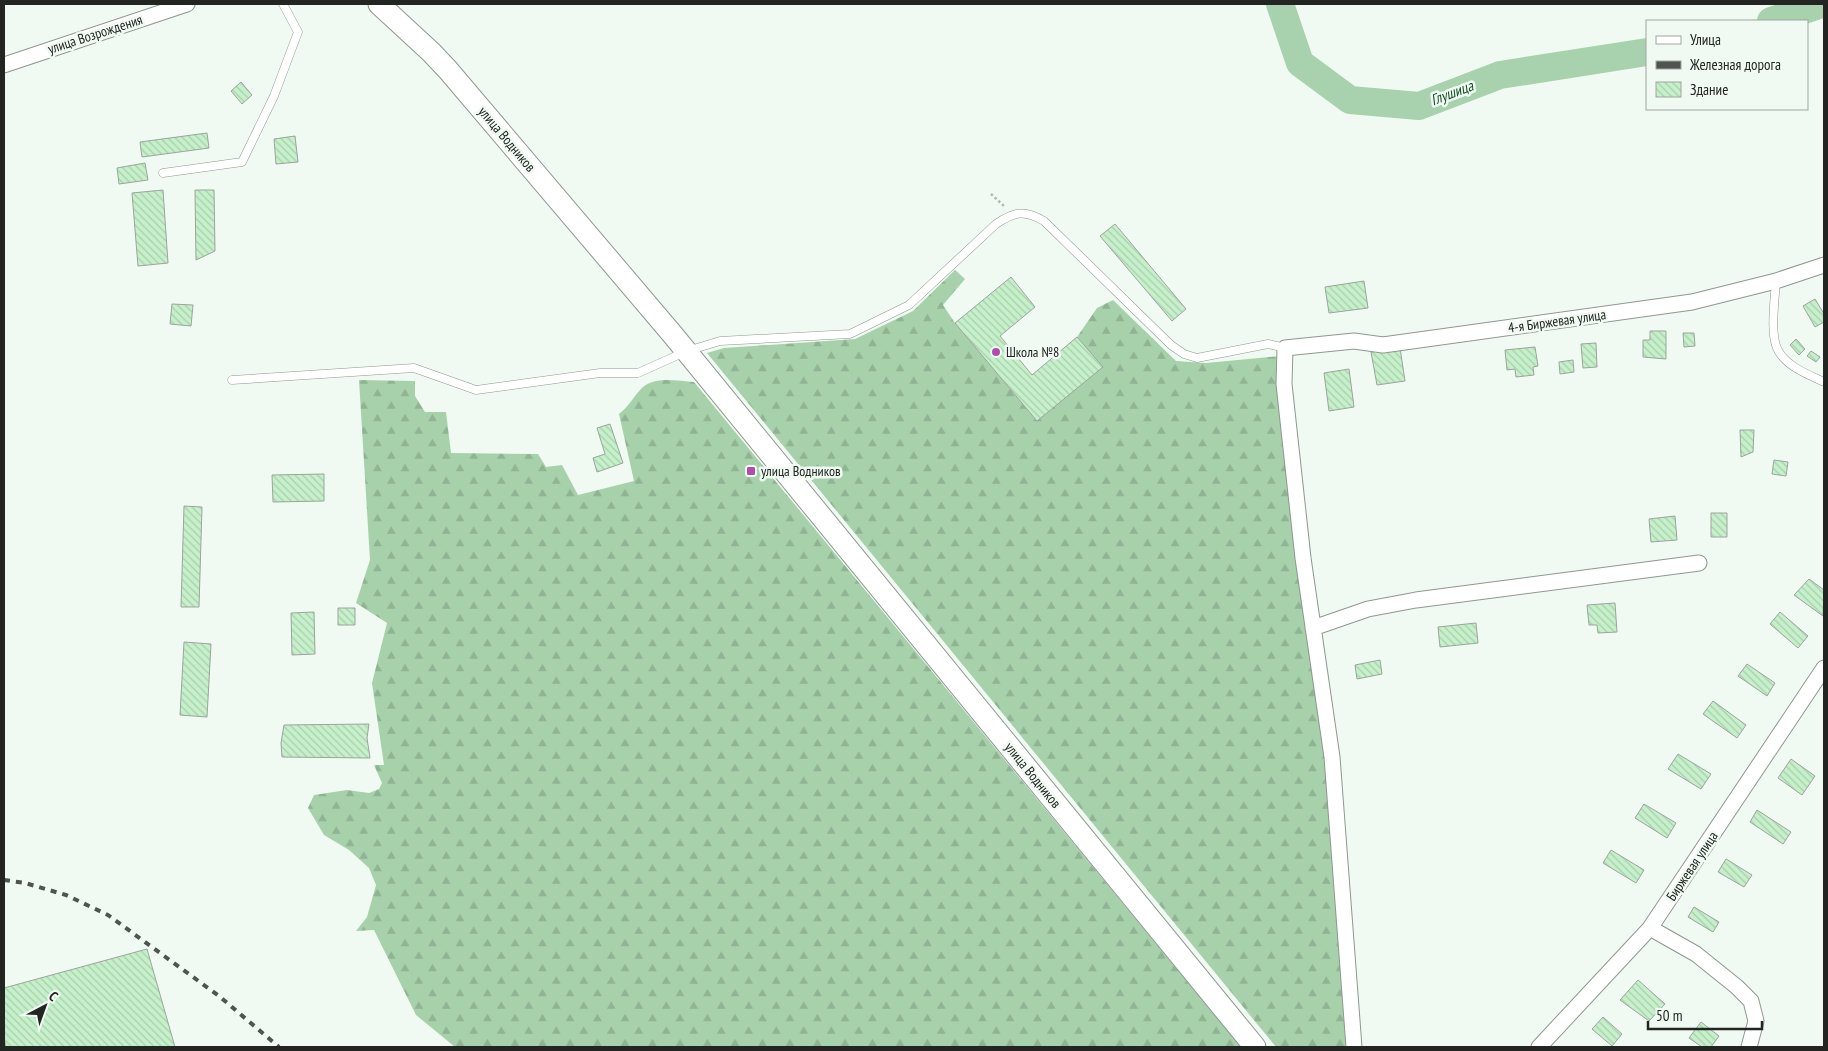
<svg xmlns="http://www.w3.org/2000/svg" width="1828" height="1051" font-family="'PT Sans Narrow',sans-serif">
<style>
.forest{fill:url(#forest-firs)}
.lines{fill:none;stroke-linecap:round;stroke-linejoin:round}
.river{stroke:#a8d2ad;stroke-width:28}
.building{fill:url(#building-back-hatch);stroke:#9ca49d}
.lane-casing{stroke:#8f9790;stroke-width:9}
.street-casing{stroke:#8f9790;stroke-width:17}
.secondary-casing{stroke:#8f9790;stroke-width:23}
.path{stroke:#b0b7b0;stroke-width:2.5;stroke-dasharray:2.5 2.5;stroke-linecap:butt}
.lane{stroke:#fff;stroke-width:8}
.street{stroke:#fff;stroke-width:15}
.secondary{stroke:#fff;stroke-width:21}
.rail{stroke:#505450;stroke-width:4;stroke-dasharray:6 6;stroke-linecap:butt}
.poi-dot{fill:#b14bb0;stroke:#f1faf2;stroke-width:2}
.labels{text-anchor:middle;stroke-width:5;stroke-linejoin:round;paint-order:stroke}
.street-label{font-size:14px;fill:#222522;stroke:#f1faf2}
.poi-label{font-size:14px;fill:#222522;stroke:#f1faf2;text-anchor:start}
.water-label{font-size:15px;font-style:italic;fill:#114f21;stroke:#f1faf2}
</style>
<defs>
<pattern id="forest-firs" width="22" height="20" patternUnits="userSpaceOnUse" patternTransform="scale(1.25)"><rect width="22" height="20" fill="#a7d1ab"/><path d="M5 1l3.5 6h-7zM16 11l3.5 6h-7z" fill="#8fb393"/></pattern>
<pattern id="building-back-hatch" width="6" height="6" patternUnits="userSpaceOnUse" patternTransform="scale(1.25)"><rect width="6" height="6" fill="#c5f0ca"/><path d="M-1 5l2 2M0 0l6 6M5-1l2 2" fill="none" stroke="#a9cead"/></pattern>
</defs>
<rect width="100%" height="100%" fill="#f1faf2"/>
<path class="forest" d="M955 270 965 279 943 305 955 323 1037 421 1102 367 1077 337 1097 308 1113 300 1176 361 1206 363 1280 356 1325 760 1346 1047H1276L707 353 724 348 855 339 913 311Z
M359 380 415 381V396L425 412H446L451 453 538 454 546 467 562 465 578 495 634 481 619 414C629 406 632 399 640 390 653 375 677 381 694 382L1241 1047H455L416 1015 374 930 356 931 367 917 376 885 369 868 349 850 324 835 308 808 314 795 347 790 369 793 379 789 382 783 374 765H384L372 683 387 623 356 603 370 560Z"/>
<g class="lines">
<path class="river" d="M1280 4 1300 63 1350 100 1419 106 1500 75 1647 52
M1771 21 1822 4"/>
</g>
<path class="building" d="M241 82 252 95 242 104 231 91Z
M207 133 209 148 142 157 140 142Z
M295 136 298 162 276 164 274 139Z
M145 163 148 180 119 184 117 168Z
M163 190 168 263 138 266 132 193Z
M195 190H214L215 251 196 260Z
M1115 224 1186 309 1172 321 1100 236Z
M1011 277 1035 307 1000 336 1032 375 1077 337 1103 367 1037 421 955 323Z
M1364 281 1368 308 1329 313 1325 287Z
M1815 299 1824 314V322L1815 327 1803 306Z
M172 304 193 305 191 326 170 324Z
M1650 331H1666V359L1643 357V340H1650Z
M1683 333H1694L1695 346 1684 347Z
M1796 339 1805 349 1799 355 1790 345Z
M1596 343 1597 367 1583 368 1581 344Z
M1535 347 1538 366 1533 367 1534 375 1516 377 1515 369 1507 370 1505 350Z
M1400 348 1405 381 1377 385 1371 352Z
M1811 351 1820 357 1816 362 1807 356Z
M1573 360 1574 372 1560 374 1559 362Z
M1349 369 1354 407 1329 411 1324 373Z
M610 424 623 463 597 472 593 458 605 454 597 428Z
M1740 430H1754L1753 452 1741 457Z
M1774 460 1788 462 1786 476 1772 474Z
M324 474V501L273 502 272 475Z
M184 506 202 507 199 607H181Z
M1711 513H1727V537H1711Z
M1675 516 1677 540 1651 542 1649 519Z
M1809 579 1824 590 1823 616 1794 595Z
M1615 603 1617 632 1598 633 1597 625H1589L1587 605Z
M338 608H355V625H338Z
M314 612 315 654 292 655 291 613Z
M1780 612 1808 636 1798 648 1770 624Z
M1476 623 1478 643 1440 647 1438 627Z
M184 642 211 644 207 717 180 715Z
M1380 660 1382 674 1357 679 1355 665Z
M1747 664 1775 683 1767 696 1738 676Z
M1713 701 1746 725 1737 738 1703 714Z
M369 724 367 738 370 758 282 757 281 743 284 725Z
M1678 754 1711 774 1701 789 1668 769Z
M1791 759 1815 776 1802 795 1778 778Z
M1644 804 1676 823 1667 838 1635 818Z
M1757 810 1791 832 1783 844 1750 822Z
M1611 850 1644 870 1636 883 1603 863Z
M1726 859 1752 875 1744 887 1718 872Z
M1694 907 1719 922 1713 932 1688 917Z
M147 949 175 1047H6L4 1037V988Z
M1638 980 1665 1004 1649 1021 1620 1000Z
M1603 1017 1622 1034 1612 1046 1592 1029Z
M1701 1022 1719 1036 1711 1047H1702L1689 1038Z"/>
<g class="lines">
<defs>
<path id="lane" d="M163 173 242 162 274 96 298 32 283 4
M1776 281C1775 299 1769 337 1779 352 1788 367 1809 375 1824 382
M232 380 414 368 476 390 600 373H638L687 351 720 341 850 334 909 305 996 224C1014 212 1024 209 1044 221L1171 345 1184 354 1197 358 1268 344 1285 348"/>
<path id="street" d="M4 65 187 4
M1313 628 1368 609 1416 600 1699 563
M1650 928 1696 954 1737 987 1751 1001 1756 1021 1749 1047
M1354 1047 1332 757 1303 558 1284 384 1285 348 1354 341 1383 345 1692 302 1776 281 1824 265
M1539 1047 1650 928 1824 668"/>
<path id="secondary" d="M379 4 431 52 448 70 673 335 1255 1047"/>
</defs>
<use href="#lane" class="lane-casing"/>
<use href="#street" class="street-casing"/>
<use href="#secondary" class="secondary-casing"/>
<path class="path" d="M991 194 1004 206"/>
<use href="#lane" class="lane"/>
<use href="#street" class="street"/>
<use href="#secondary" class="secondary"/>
<path class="rail" d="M4 880 25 883 66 895 108 915 219 996 279 1047"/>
</g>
<g class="poi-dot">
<circle cx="996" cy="352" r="5"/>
<rect x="746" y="466" width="10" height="10" rx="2.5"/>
</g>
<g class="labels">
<g class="street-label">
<text transform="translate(95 34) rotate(-18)" y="5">улица Возрождения</text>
<text transform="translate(507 139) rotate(50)" y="5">улица Водников</text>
<text transform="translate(1557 321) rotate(-8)" y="5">4-я Биржевая улица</text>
<text transform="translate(1033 775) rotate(51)" y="5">улица Водников</text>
<text transform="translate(1692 866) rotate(-56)" y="5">Биржевая улица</text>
</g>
<g class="poi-label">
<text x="1006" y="357">Школа №8</text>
<text x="761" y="476">улица Водников</text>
</g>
<g class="water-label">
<text transform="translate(1452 93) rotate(-21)" y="5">Глушица</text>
</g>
</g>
<rect width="1828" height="1051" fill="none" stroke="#222522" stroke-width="10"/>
<rect x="1646" y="20" width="162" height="90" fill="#f1faf2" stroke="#9ea59f"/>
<rect x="1656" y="36" width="25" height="8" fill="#ffffff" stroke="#9ea59f"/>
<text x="1690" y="45" font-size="15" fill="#222522">Улица</text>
<rect x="1656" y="61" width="25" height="8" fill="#505450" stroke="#9ea59f"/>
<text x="1690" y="70" font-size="15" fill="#222522">Железная дорога</text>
<rect x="1656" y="82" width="25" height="15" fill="url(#building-back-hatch)" stroke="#9ea59f"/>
<text x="1690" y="95" font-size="15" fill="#222522">Здание</text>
<g transform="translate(45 1006) rotate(41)" stroke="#f1faf2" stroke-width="4" paint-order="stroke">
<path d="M0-4L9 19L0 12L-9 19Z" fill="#222522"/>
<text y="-8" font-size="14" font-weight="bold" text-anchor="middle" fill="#222522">С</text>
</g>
<path d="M1648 1021v8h114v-8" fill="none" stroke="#222522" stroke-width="2.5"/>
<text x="1656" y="1021" font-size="15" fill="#222522" stroke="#f1faf2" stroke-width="4" paint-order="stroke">50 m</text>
</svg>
